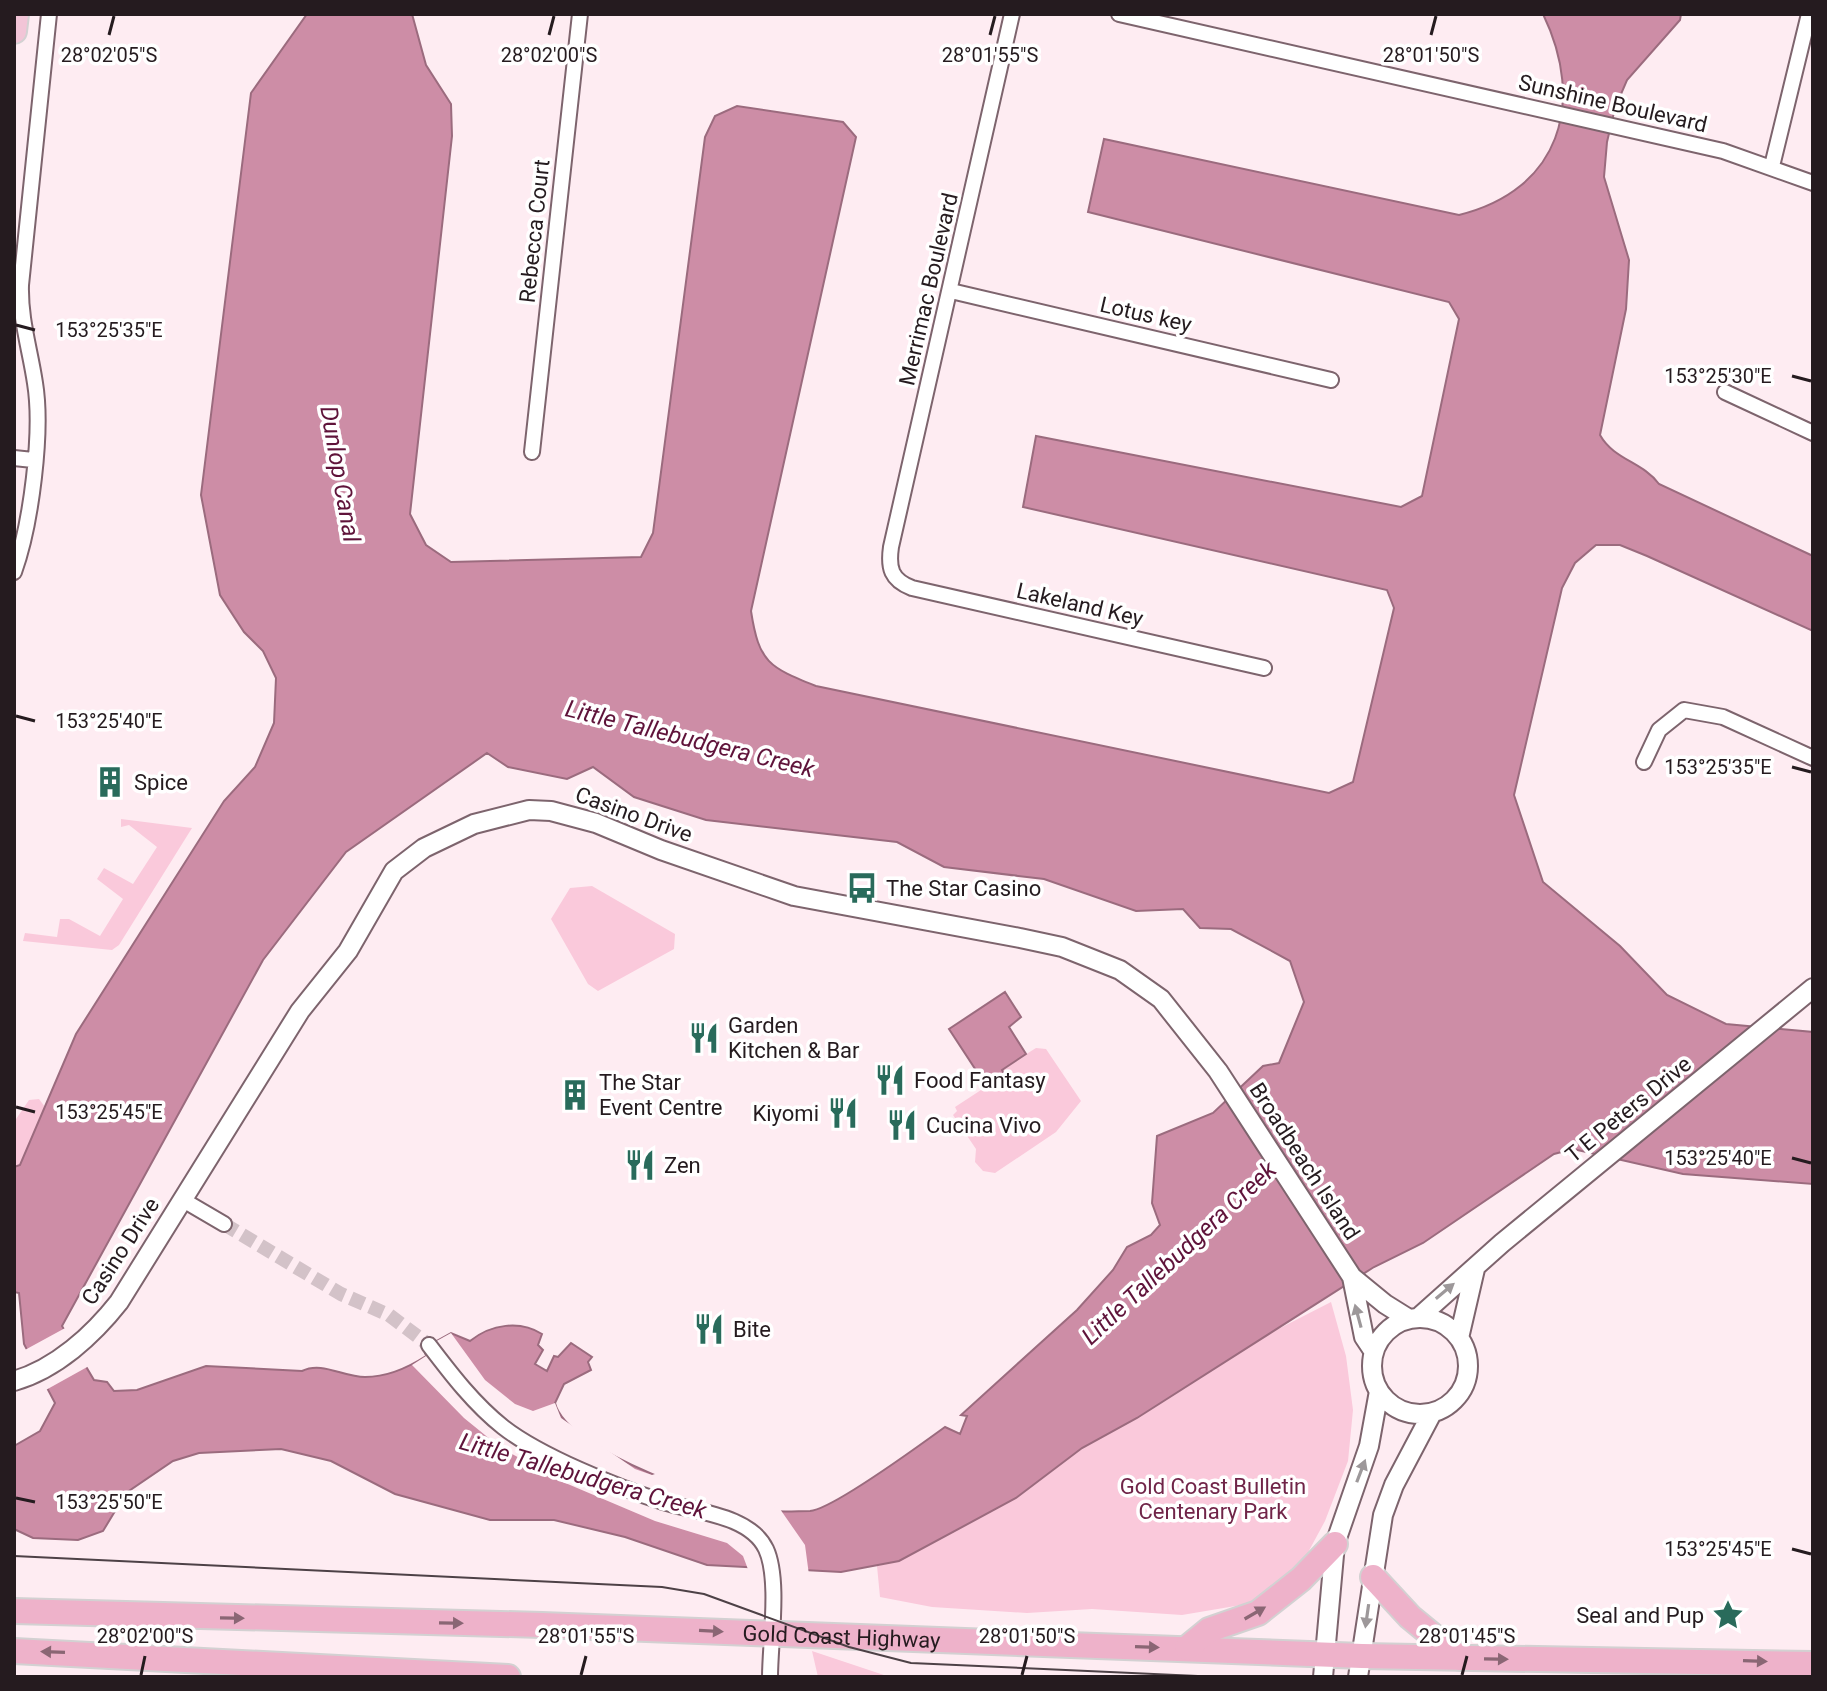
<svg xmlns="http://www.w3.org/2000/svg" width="1827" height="1691" font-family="Roboto,sans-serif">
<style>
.green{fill:#fac9db}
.water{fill:#cd8da6;stroke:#9b6b7e;stroke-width:2;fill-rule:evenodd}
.pier{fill:#feecf2}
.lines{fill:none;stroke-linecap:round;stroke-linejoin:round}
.minor-tunnel{stroke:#d3c2c8;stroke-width:14;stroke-dasharray:14 7;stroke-linecap:butt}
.minor-casing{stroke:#7d646d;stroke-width:18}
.tertiary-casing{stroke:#7d646d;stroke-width:22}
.primary-casing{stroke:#d3d1d2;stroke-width:28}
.trunk-casing{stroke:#d3d1d2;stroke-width:28}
.minor{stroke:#fff;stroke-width:14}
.tertiary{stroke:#fff;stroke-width:18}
.primary{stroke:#f2c5d7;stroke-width:24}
.trunk{stroke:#eeb2ca;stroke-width:24}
.tram{stroke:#4d4146;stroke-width:2}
.oneway{fill:#9d989a}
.oneway2{fill:#8a6674}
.ticks{fill:none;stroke:#251b1f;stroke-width:3}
.labels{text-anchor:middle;stroke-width:7;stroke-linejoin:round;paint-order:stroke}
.street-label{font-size:22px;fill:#251b1f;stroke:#fff}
.poi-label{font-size:22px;fill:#251b1f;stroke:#fff;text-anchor:start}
.park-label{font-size:22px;fill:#702448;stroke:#fff}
.water-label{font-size:24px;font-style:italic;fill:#5f133a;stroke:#fff}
.ticks-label{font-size:20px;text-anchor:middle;fill:#251b1f;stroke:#fff;stroke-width:7;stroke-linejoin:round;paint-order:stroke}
</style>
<rect width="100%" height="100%" fill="#feecf2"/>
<path class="green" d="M121 819 192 828 119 945 112 950 23 941 25 933 57 937 60 919H69L100 936 123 899 97 879 104 868 133 884 157 847 129 825 121 827Z
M592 886 675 934 674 949 598 991 588 984 551 919 570 888Z
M1036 1048 1046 1049 1081 1101 1056 1132 995 1173 983 1171 975 1162 976 1149 953 1115 957 1111 955 1107 1004 1075 1001 1070Z
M39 1099 45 1107 20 1165 14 1167V1122L29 1100Z
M1331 1302 1346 1356 1353 1410 1348 1461 1325 1521 1298 1571 1265 1601 1182 1615 1092 1609 1027 1613 932 1607 880 1597 877 1566 899 1561 1016 1498 1082 1448 1137 1418 1259 1339Z
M812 1651 890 1677H818Z"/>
<path class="water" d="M307 14H412L426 65 451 104 452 136 410 514 426 545 451 562 641 557 653 533 705 137 715 116 737 106 843 122 856 137 751 611C759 663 769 667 816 686L1329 793 1353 782 1394 608 1387 590 1023 507 1036 436 1401 507 1422 496 1459 319 1449 302 1088 212 1104 139 1459 215C1560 190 1586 103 1543 14H1681L1680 20 1627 80 1615 108 1607 142 1604 177 1629 260 1626 309 1600 435C1614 460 1643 462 1659 484L1813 556V631L1647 556 1620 545H1596L1575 563 1562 588 1514 795 1543 882 1620 946 1667 995 1726 1024 1813 1032V1184L1683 1174 1573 1149 1554 1154 1423 1243 1374 1267 1137 1418 1082 1448 1016 1498 899 1561 841 1572 707 1565 625 1537 554 1520H490L395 1494 331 1461 281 1449 199 1453 173 1461 126 1493 103 1531 78 1540 33 1538 14 1529V1446L40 1431 55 1403 24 1344 19 1293 14 1292V1167L20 1165 76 1034 224 801 255 767 274 723 276 678 263 651 244 632 220 595 201 495 251 93ZM487 753 508 767 567 779 593 767 634 797 706 820 897 842 944 867 1044 879 1136 911 1183 909 1200 928 1231 929 1290 961 1304 1002 1279 1063 1263 1066 1213 1113 1157 1136 1152 1203 1160 1225 1151 1235 1127 1247 1113 1270 1077 1310 961 1415 967 1416 960 1434 945 1427C923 1443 831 1510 810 1511 799 1511 784 1512 773 1511 726 1506 567 1452 555 1403L564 1384 591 1370 588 1362 592 1357 571 1343 558 1357 554 1356 547 1371 535 1364 543 1350 538 1345 542 1334C520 1320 491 1324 470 1341L451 1333 424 1348 426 1356C409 1367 387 1377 365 1377 343 1377 322 1361 302 1371L206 1366 137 1390 114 1391 107 1382 94 1380 62 1326 263 960 346 852Z
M1005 992 1021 1017 1009 1027 1026 1054 1002 1070 1005 1075 987 1087 949 1029Z"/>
<path class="pier" d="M67 1327 89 1366 44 1391 23 1351Z
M451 1333 485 1380 515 1404 533 1411 555 1403 561 1418 635 1469 652 1475 661 1472 711 1493 780 1509 805 1545 809 1575 749 1572 743 1556 727 1543 655 1521 563 1482 501 1448 464 1418 412 1365 426 1356 424 1348Z"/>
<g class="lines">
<path class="minor-tunnel" d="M224 1224 341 1294 389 1315 429 1345"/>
<defs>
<path id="minor" d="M1012 14 891 547C888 568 891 580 912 588L1264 668
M1119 14 1723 151 1813 183
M1772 166 1809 14
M951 291 1331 380
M1725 392 1813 433
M532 452 580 14
M14 458 33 460
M14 572C31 525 43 432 35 383 30 349 20 320 21 285L49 14
M1644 762 1659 730 1684 710 1723 717 1813 758
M183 1200 224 1224
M429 1345C451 1374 474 1404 503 1427 540 1456 617 1487 663 1502 695 1512 750 1515 766 1549 780 1579 770 1643 770 1677"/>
<path id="tertiary" d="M1352 1277 1364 1337 1374 1352
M1418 1318 1502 1243 1813 988
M1372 1366a48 48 0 1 1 96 0a48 48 0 1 1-96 0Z
M1459 1338 1475 1269
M14 1381C56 1369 93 1335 119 1302L300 1011 348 951 394 871 424 848 474 824 529 810 551 811 596 823 661 850 794 896 1020 938 1062 947 1120 970 1161 999 1218 1071 1352 1277 1385 1304 1409 1319
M1323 1677 1335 1544 1369 1446 1379 1391
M1358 1677 1383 1515 1394 1485 1432 1413"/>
<path id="primary" d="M14 31 16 14"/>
<g id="trunk">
<path d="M1373 1577 1410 1617 1460 1658"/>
<path id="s1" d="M14 1611 542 1625 1362 1656 1813 1664"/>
<path d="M1187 1648 1209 1630 1258 1613 1301 1579 1335 1544"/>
<path d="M14 1651 508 1677"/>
</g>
</defs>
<use href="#minor" class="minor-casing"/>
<use href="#tertiary" class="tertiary-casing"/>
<use href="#primary" class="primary-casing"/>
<use href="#trunk" class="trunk-casing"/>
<use href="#minor" class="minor"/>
<use href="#tertiary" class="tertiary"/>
<use href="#primary" class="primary"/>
<use href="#trunk" class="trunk"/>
<path class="tram" d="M14 1556 662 1587 704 1594 849 1647 911 1663 1220 1677
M1505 1677H1564"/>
</g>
<defs><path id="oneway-solid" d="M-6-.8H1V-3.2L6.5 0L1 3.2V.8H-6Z" transform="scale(2)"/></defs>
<g class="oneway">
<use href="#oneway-solid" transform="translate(1445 1291) rotate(-40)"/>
<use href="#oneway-solid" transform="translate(1358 1316) rotate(-105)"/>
<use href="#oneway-solid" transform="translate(1361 1471) rotate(-69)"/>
<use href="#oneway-solid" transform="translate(1367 1616) rotate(98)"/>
</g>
<g class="oneway2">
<use href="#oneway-solid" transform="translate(1255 1613) rotate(-30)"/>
<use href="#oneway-solid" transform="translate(232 1618) rotate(1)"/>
<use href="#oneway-solid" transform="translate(451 1623) rotate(1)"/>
<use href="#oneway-solid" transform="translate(711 1631) rotate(3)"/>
<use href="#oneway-solid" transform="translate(1147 1647) rotate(2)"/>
<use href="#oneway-solid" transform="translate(53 1652) rotate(-178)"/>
<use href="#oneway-solid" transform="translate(1496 1659) rotate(1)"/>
<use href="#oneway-solid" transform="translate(1755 1661) rotate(2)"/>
</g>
<path class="ticks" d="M109 35 114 16M549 35 554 16M990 35 995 16M1431 35 1436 16M16 325 35 330M1792 376 1811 381M16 716 35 721M1792 767 1811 772M16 1107 35 1112M1792 1158 1811 1163M16 1498 35 1502M1792 1549 1811 1554M141 1675 145 1656M581 1675 586 1656M1022 1675 1027 1656M1462 1675 1467 1656"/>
<defs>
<symbol id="building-bare" viewBox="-9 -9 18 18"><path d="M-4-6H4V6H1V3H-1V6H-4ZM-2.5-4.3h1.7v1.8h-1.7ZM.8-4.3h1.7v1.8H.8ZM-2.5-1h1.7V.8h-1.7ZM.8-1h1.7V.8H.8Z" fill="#296b5b" stroke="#fff" stroke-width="2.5" paint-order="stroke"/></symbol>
<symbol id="bus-bare" viewBox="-9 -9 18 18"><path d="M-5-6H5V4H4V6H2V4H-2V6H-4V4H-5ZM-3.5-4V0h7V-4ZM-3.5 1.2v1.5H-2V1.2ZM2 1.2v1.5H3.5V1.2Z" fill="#296b5b" stroke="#fff" stroke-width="2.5" paint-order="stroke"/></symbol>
<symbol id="restaurant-bare" viewBox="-9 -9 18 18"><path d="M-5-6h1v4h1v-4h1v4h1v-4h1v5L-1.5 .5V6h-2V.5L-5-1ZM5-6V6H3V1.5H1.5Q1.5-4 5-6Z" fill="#296b5b" stroke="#fff" stroke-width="2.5" paint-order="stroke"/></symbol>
<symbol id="sight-bare" viewBox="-9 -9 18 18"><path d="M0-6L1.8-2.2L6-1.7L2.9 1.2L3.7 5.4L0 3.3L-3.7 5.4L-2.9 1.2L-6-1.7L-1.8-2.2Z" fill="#296b5b" stroke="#fff" stroke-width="2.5" paint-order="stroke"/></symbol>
</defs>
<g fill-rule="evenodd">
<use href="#building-bare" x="88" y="760" width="44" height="44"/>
<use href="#bus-bare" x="840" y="866" width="44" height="44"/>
<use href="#restaurant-bare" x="682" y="1016" width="44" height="44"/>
<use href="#restaurant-bare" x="868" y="1058" width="44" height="44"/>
<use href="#building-bare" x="553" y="1073" width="44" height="44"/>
<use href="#restaurant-bare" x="821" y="1091" width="44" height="44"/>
<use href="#restaurant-bare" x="880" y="1103" width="44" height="44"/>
<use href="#restaurant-bare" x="618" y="1143" width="44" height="44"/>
<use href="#restaurant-bare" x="687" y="1307" width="44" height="44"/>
<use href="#sight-bare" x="1706" y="1593" width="44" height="44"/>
</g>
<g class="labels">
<g class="street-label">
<text transform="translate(1613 103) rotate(13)" y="8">Sunshine Boulevard</text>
<text transform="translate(534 231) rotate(-84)" y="8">Rebecca Court</text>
<text transform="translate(928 289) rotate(-77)" y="8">Merrimac Boulevard</text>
<text transform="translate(1146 314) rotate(13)" y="8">Lotus key</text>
<text transform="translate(1080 604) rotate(13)" y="8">Lakeland Key</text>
<text transform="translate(634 814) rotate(20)" y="8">Casino Drive</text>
<text transform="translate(1628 1109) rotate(-39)" y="8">T E Peters Drive</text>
<text transform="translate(1305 1161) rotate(57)" y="8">Broadbeach Island</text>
<text transform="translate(120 1251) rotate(-57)" y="8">Casino Drive</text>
<text dy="8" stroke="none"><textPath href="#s1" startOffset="828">Gold Coast Highway</textPath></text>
</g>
<g class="poi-label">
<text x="134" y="790">Spice</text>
<text x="886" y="896">The Star Casino</text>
<text x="728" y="1033">Garden<tspan x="728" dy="25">Kitchen &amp; Bar</tspan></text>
<text x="914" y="1088">Food Fantasy</text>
<text x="599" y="1090">The Star<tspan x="599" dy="25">Event Centre</tspan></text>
<text x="819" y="1121" text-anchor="end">Kiyomi</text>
<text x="926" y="1133">Cucina Vivo</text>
<text x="664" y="1173">Zen</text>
<text x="733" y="1337">Bite</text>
<text x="1704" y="1623" text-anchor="end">Seal and Pup</text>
</g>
<g class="park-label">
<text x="1213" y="1494">Gold Coast Bulletin<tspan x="1213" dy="25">Centenary Park</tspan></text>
</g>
<g class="water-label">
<text transform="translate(340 474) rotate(80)" y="8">Dunlop Canal</text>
<text transform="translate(690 739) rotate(14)" y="8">Little Tallebudgera Creek</text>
<text transform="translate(1179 1253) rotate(-43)" y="8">Little Tallebudgera Creek</text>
<text transform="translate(583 1476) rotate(16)" y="8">Little Tallebudgera Creek</text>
</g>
</g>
<g class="ticks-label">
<text x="109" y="62">28°02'05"S</text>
<text x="549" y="62">28°02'00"S</text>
<text x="990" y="62">28°01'55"S</text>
<text x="1431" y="62">28°01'50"S</text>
<text x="109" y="337">153°25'35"E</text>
<text x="1718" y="383">153°25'30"E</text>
<text x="109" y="728">153°25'40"E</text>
<text x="1718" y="774">153°25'35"E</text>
<text x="109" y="1119">153°25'45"E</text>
<text x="1718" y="1165">153°25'40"E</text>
<text x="109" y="1509">153°25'50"E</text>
<text x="1718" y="1556">153°25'45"E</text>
<text x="145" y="1643">28°02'00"S</text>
<text x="586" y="1643">28°01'55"S</text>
<text x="1027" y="1643">28°01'50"S</text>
<text x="1467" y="1643">28°01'45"S</text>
</g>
<rect width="1827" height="1691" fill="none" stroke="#251b1f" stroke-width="32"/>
</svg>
